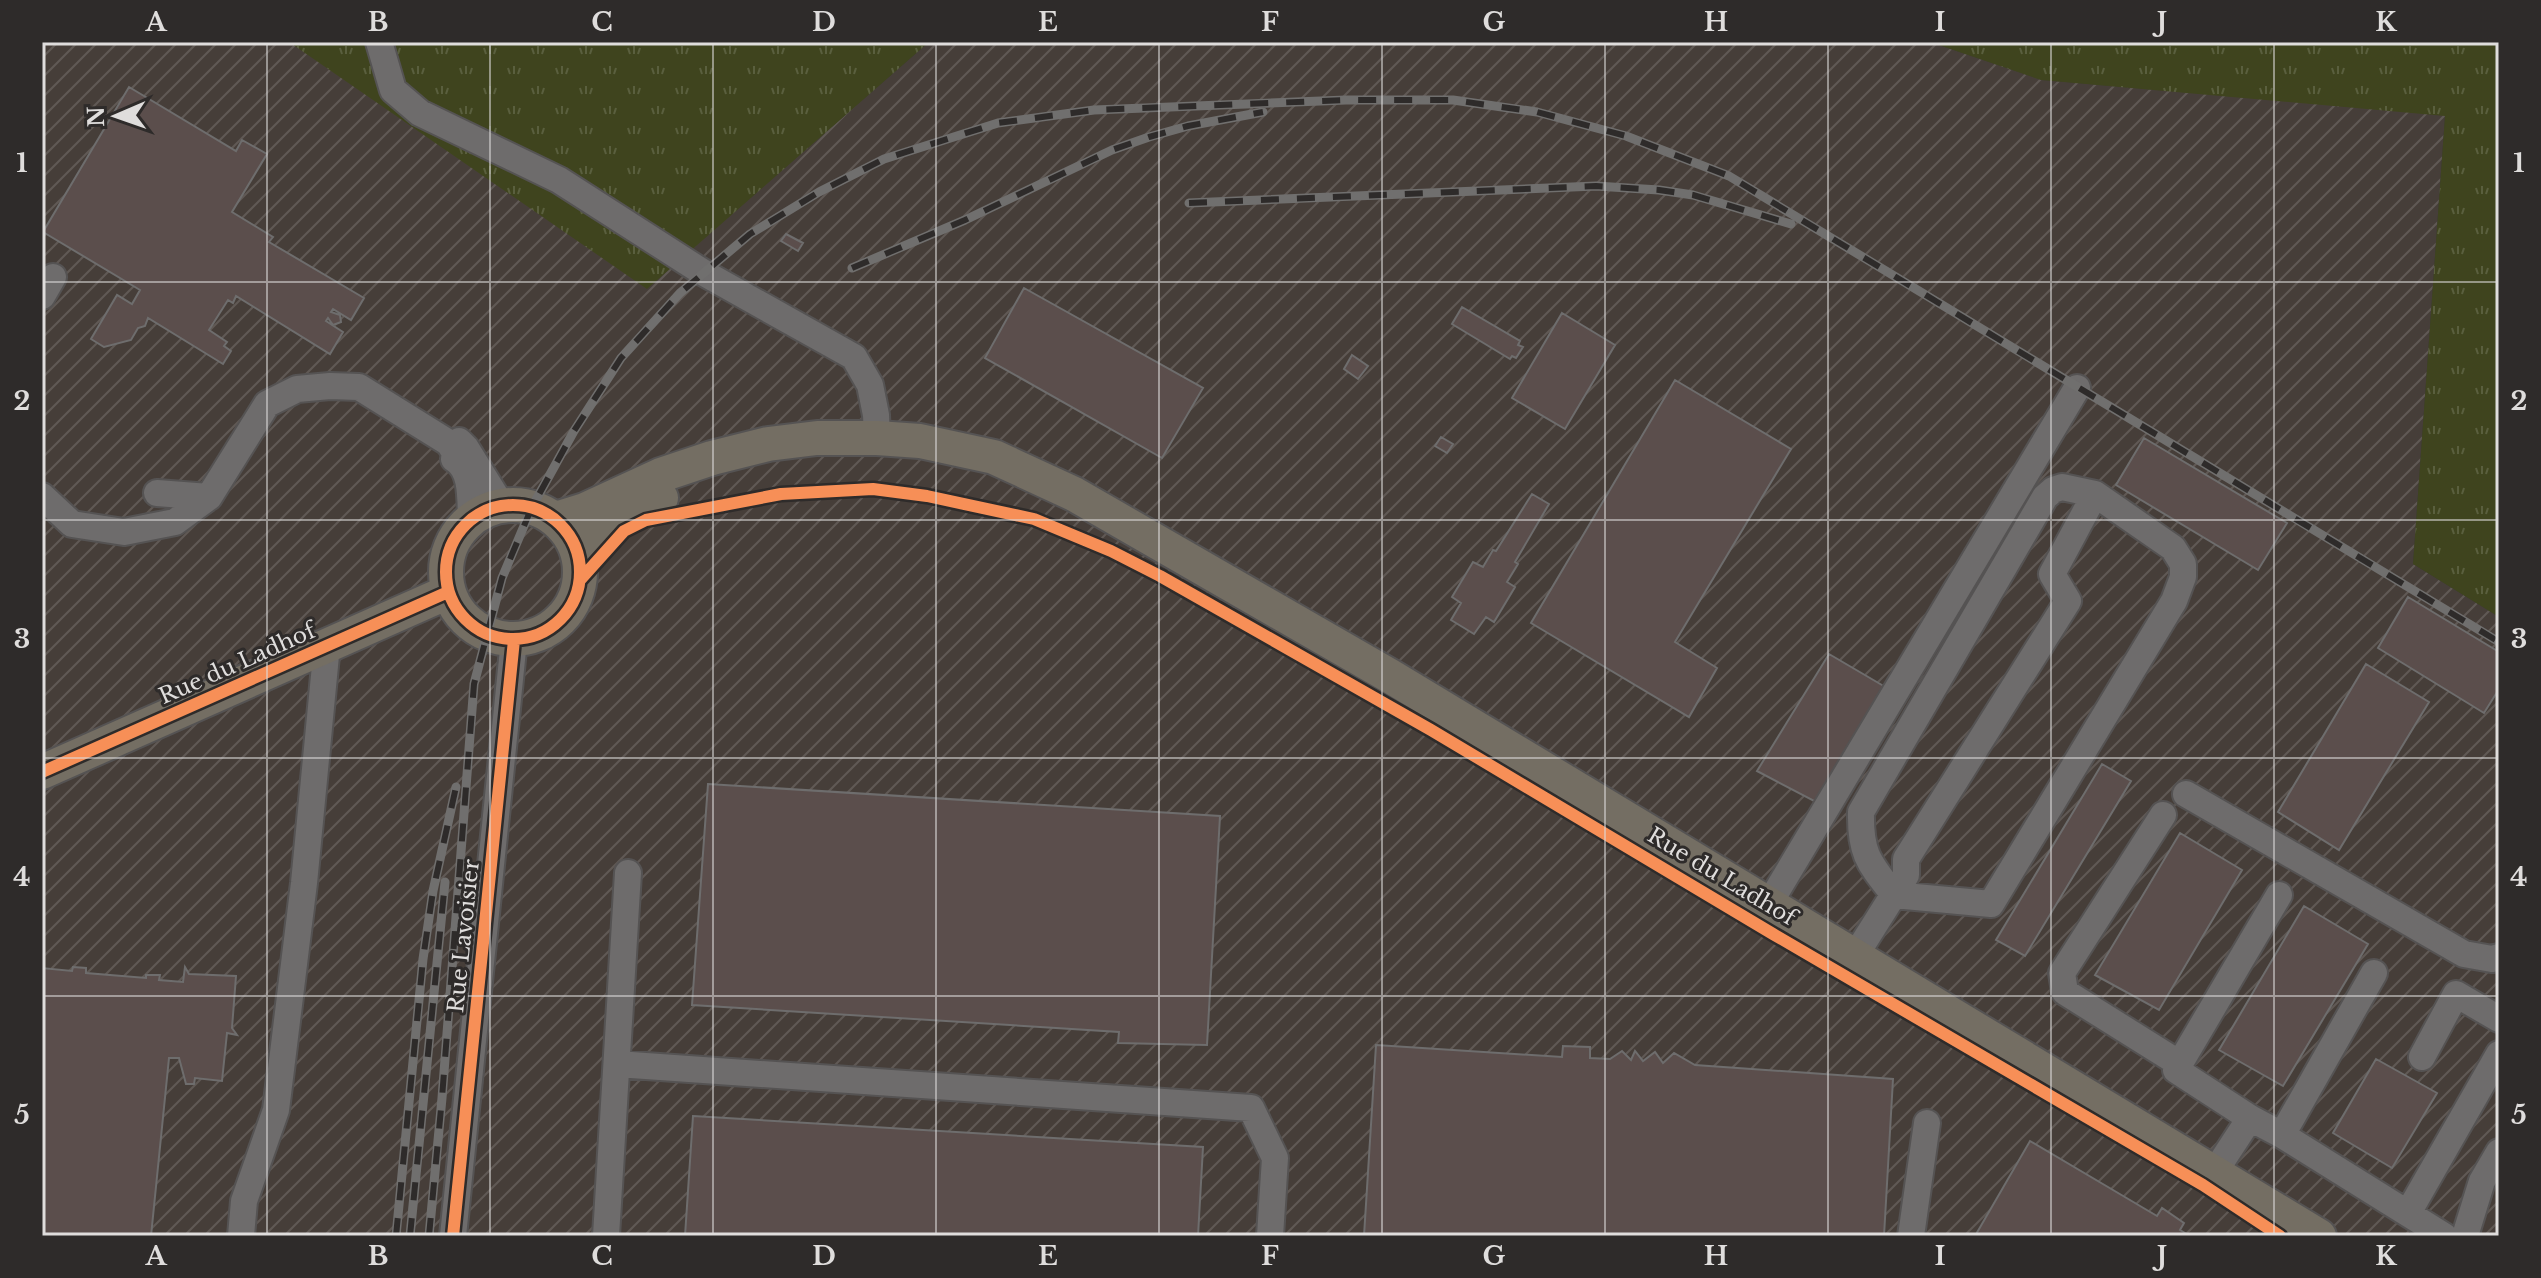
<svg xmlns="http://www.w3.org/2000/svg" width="2541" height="1278" font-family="'Libre Baskerville',serif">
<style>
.industrial{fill:url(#industrial-furrows)}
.grass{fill:url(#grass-tufts)}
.building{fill:#5b4e4c;stroke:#6e6d6d;stroke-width:2}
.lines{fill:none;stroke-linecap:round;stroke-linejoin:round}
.minor-casing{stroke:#555353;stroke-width:30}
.major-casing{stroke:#555353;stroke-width:38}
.minor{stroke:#6e6c6c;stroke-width:26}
.major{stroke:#746e63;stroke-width:34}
.rail-casing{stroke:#706f6e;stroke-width:9}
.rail{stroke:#2e2b2a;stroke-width:6;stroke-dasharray:18;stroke-linecap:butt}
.cycleway-casing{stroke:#2e2b2a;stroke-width:17}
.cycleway{stroke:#f78f57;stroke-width:12}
.grid{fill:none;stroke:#dfdddc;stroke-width:2;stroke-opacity:0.55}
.labels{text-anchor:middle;stroke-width:6;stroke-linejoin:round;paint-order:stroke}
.street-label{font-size:22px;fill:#dfdddc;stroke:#2e2b2a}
.neatline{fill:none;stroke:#dfdddc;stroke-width:3}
.grid-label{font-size:26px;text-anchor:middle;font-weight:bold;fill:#dfdddc}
</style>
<defs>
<pattern id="industrial-furrows" width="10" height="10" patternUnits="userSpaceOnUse" patternTransform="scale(2)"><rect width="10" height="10" fill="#463e39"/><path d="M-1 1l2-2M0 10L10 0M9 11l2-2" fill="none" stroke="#605955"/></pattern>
<pattern id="grass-tufts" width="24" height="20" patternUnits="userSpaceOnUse" patternTransform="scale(2)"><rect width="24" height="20" fill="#3f441e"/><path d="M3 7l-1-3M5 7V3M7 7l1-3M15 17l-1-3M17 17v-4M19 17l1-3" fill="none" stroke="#5a5f3e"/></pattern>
</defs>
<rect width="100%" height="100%" fill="#383635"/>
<path class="industrial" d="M42 42H289L661 276 929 42H1930L2042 80 2445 115 2413 564 2499 617V1236H42Z"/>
<path class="grass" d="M289 42H929L647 289Z
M1930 42H2499V617L2413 564 2445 116 2041 80Z"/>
<path class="building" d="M129 87 236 151 242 140 267 154 232 212 273 237 269 242 364 298 351 320 333 309 331 312 340 315 341 322 333 325 328 318 326 321 343 332 330 354 236 296 233 303 228 300 209 330 227 342 224 346 231 351 223 364 148 318 145 326 138 328 131 340 104 347 91 339 117 295 132 304 140 290 43 232Z
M786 234 803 243 798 251 781 241Z
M1024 288 1203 388 1162 458 985 358Z
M1462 307 1520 341 1518 345 1523 347 1516 358 1512 356 1510 359 1452 324Z
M1562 313 1615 345 1565 429 1512 398Z
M1352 355 1368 366 1358 379 1344 369Z
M1675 380 1791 449 1675 642 1717 668 1689 717 1531 623Z
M1441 437 1453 444 1447 453 1435 446Z
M2144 438 2287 523 2258 570 2116 485Z
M1532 494 1549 504 1515 562 1518 564 1507 582 1515 587 1494 622 1486 617 1474 634 1451 620 1461 603 1452 597 1473 562 1483 567 1493 550 1496 551Z
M2408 597 2499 652V689L2484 713 2378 648Z
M1829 654 1887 688 1816 802 1757 771Z
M2366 664 2429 702 2339 850 2278 812Z
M2102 764 2131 781 2025 956 1996 940Z
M708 784 1220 816 1207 1045 1118 1043 1119 1032 692 1005Z
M2180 833 2242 870 2159 1010 2095 975Z
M2304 906 2368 944 2283 1086 2219 1050Z
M73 967 86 968V973L146 978V975H160L159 980 183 982 185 967 189 974 236 976 232 1028 237 1035 227 1033 222 1081 195 1078 194 1084H186L179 1058H169L151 1236H42V968L72 971Z
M1376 1045 1562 1057 1563 1046 1590 1047V1058L1610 1059 1622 1051 1631 1060 1635 1051 1643 1061 1655 1052 1663 1063 1674 1053 1695 1065 1893 1079 1884 1236H1364Z
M2376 1059 2437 1093 2392 1168 2333 1133Z
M693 1116 1203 1147 1198 1236H685Z
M2030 1141 2157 1216 2162 1208 2184 1223 2180 1230 2190 1236H1975Z"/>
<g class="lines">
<defs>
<path id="minor" d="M379 42 393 90 420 113 559 180 704 273 854 357 870 385 876 415 877 438
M42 296 53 277
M459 441 466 448 502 506
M454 459C473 470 470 501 471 520
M2062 487 2095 494 2173 548 2183 564V577L2174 601 1991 904 1894 895C1869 863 1860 854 1861 812L2045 497 2053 490Z
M157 493 209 497
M42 496 72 524 124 532 175 522 209 497 267 404 297 389 330 386 359 387 449 443 461 463
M2186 794 2464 954 2492 959 2499 957
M2163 815 2062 973 2065 992 2180 1064
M1769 904 2077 388
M1855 956 1906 875V859L2068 601 2052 574 2095 494
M2422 1057 2456 994 2499 1019
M617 1064 1251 1108 1275 1158 1270 1236
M2250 1118 2282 1135 2374 973
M2282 1135 2444 1236
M2214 1173 2250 1118 2176 1070 2279 895
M2408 1213 2499 1054
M241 1236 244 1201 276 1110 304 883 327 645
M453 1236 514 640
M606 1236 628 873
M1911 1236 1927 1123
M2465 1236 2482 1181 2499 1152"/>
<path id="major" d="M446 572a67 67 0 1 1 134 0a67 67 0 1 1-134 0Z
M556 519 585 510 661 475 712 458 768 444 817 438H877L920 441 994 457 1074 494 1390 676 2319 1236
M578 554 629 513 661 498
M42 772 448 592"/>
</defs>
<use href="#minor" class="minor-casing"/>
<use href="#major" class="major-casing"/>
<use href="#minor" class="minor"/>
<use href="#major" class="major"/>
<defs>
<path id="rail" d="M1189 203 1596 186 1659 190 1693 195 1791 224
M852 268 965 220 1112 150 1149 137 1188 126 1263 112
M396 1236 423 959 433 891 456 787
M410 1236 445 882
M429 1236 442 1098 474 684 502 578 532 507 574 431 621 358 680 293 750 234 819 192 884 159 998 123 1094 110 1346 100H1453L1537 112 1626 136 1729 176 2499 642"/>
</defs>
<use href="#rail" class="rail-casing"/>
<use href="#rail" class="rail"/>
<defs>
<path id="cycleway" d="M446 572a67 67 0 1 1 134 0a67 67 0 1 1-134 0Z
M580 580 624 531 646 520 781 494 873 489 927 496 1034 519 1111 551 1160 576 1431 730 1773 934 2203 1185 2280 1236
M42 772 448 592
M453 1236 514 640"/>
</defs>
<use href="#cycleway" class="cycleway-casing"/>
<use href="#cycleway" class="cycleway"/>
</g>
<path class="grid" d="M267 42V1236M490 42V1236M713 42V1236M936 42V1236M1159 42V1236M1382 42V1236M1605 42V1236M1828 42V1236M2051 42V1236M2274 42V1236M42 282H2499M42 520H2499M42 758H2499M42 996H2499"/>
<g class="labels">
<g class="street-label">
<text transform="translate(237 663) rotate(-24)" y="8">Rue du Ladhof</text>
<text transform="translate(1722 876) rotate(31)" y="8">Rue du Ladhof</text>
<text transform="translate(463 936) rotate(-84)" y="8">Rue Lavoisier</text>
</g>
</g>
<rect width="2541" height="1278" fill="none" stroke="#2e2b2a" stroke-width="88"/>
<g transform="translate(116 116) rotate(268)" stroke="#2e2b2a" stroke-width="6" paint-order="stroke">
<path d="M0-6L14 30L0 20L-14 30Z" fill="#dfdddc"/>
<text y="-12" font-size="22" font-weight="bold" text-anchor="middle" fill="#dfdddc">N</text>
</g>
<rect x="44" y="44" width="2453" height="1190" class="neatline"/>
<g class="grid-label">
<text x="156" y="31">A</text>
<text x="378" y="31">B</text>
<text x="602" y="31">C</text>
<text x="824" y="31">D</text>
<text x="1048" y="31">E</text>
<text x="1270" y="31">F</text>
<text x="1494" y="31">G</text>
<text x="1716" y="31">H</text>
<text x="1940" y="31">I</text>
<text x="2162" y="31">J</text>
<text x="2386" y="31">K</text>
<text x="22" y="172">1</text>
<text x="2519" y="172">1</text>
<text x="22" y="410">2</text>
<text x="2519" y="410">2</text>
<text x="22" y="648">3</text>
<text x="2519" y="648">3</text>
<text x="22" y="886">4</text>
<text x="2519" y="886">4</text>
<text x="22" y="1124">5</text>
<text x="2519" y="1124">5</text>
<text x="156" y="1265">A</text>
<text x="378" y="1265">B</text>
<text x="602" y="1265">C</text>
<text x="824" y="1265">D</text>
<text x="1048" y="1265">E</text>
<text x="1270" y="1265">F</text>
<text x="1494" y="1265">G</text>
<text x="1716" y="1265">H</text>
<text x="1940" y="1265">I</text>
<text x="2162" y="1265">J</text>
<text x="2386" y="1265">K</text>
</g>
</svg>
